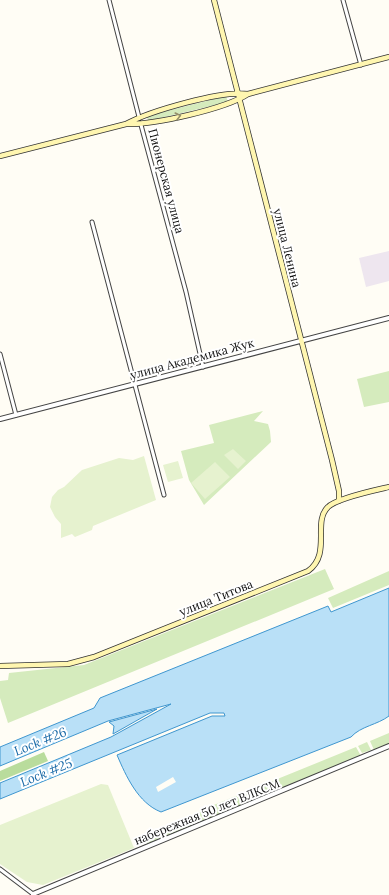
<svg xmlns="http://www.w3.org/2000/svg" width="389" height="895" font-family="Lora,serif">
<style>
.industrial{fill:#eee6ef}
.green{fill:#d5ebbd}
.forest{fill:#b9dc9c}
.pitch{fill:#e6f2cf}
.water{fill:#b9e0f7;stroke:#3f96cf}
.pier{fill:#fffdf5}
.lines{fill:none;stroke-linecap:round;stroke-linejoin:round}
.minor-casing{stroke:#444;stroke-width:5}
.tertiary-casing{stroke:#444;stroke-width:6}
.secondary-casing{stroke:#333;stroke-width:6}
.minor{stroke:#fff;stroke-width:3}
.tertiary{stroke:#fff;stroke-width:4}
.secondary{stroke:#fff6b0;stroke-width:4.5}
.oneway{stroke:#948f68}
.labels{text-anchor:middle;stroke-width:4;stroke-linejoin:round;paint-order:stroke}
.street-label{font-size:12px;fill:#111;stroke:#fff}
.water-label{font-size:13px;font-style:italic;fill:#1768a6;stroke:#fff}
</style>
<rect width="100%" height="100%" fill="#fffdf5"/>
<path class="industrial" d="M389 251V281L366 287 359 258Z"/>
<path class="green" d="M226 96 228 102 148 121 147 116Z
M389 371V402L364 407 357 379Z
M263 411 254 421 268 424 270 431 271 442 204 505 189 480 181 451 214 443 209 425Z
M325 569 334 589 8 723 0 698V681L8 680 9 673 84 665Z
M389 571V585L333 608 328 598Z
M389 733V744L374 750 370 741Z
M367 742 371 750 362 753 358 746Z
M356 747 361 756 209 820 204 809Z
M195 817a5 5 0 1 1 10 0a5 5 0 1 1-10 0Z
M188 817 192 826 147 844 143 836Z"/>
<path class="forest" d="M44 752 48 761 0 781V771Z"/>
<path class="pitch" d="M233 449 246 461 238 469 224 455Z
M144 456 156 500 93 526 92 530 75 537 72 534 61 538V524L55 517 50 507 52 497 58 490 64 487 82 470 119 458 133 460Z
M178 461 183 478 168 482 163 465Z
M215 462 230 477 205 499 191 483Z
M101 784 108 785 134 848 43 885 27 882 0 864V825Z"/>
<path class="water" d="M389 588V716C377 725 361 726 351 737L161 812C138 803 126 776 117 755L212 716H225L224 713H210L0 799V783L111 737 171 704 108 721 0 766V747L94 708 100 698 328 606 331 612Z
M157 709 113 734 114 726 109 722Z"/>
<path class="pier" d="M173 777 176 782 158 792 156 787Z"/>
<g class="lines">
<defs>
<path id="minor" d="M109 0 139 117
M343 0 361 65
M141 125 186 292 203 367
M92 222 164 495
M0 354 16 415
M0 869 33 894"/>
<path id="tertiary" d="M0 419 389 318
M34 895 33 894 389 746"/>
<path id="secondary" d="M214 0 332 460 339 491V501
M126 124C153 125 225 109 248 94L389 57
M0 156 126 124C150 111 222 90 248 94
M0 666 68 664 94 657 308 571C332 554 312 522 328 507 337 498 376 490 389 487"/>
</defs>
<use href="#minor" class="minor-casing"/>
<use href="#tertiary" class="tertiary-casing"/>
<use href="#secondary" class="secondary-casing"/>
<use href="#minor" class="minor"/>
<use href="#tertiary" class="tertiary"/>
<use href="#secondary" class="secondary"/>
</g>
<defs><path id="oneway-chevron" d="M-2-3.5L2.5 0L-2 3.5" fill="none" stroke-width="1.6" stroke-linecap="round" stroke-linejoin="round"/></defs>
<use class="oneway" href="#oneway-chevron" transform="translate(178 116) rotate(-14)"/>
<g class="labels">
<g class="street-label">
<text transform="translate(166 181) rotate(75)" y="4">Пионерская улица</text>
<text transform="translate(287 248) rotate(76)" y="4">улица Ленина</text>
<text transform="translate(192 359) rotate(-15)" y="4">улица Академика Жук</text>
<text transform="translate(216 598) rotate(-22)" y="4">улица Титова</text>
<text transform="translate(207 812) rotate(-22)" y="4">набережная 50 лет ВЛКСМ</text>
</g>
<g class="water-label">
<text transform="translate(40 741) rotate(-22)" y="5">Lock #26</text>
<text transform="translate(46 772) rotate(-22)" y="5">Lock #25</text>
</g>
</g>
</svg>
